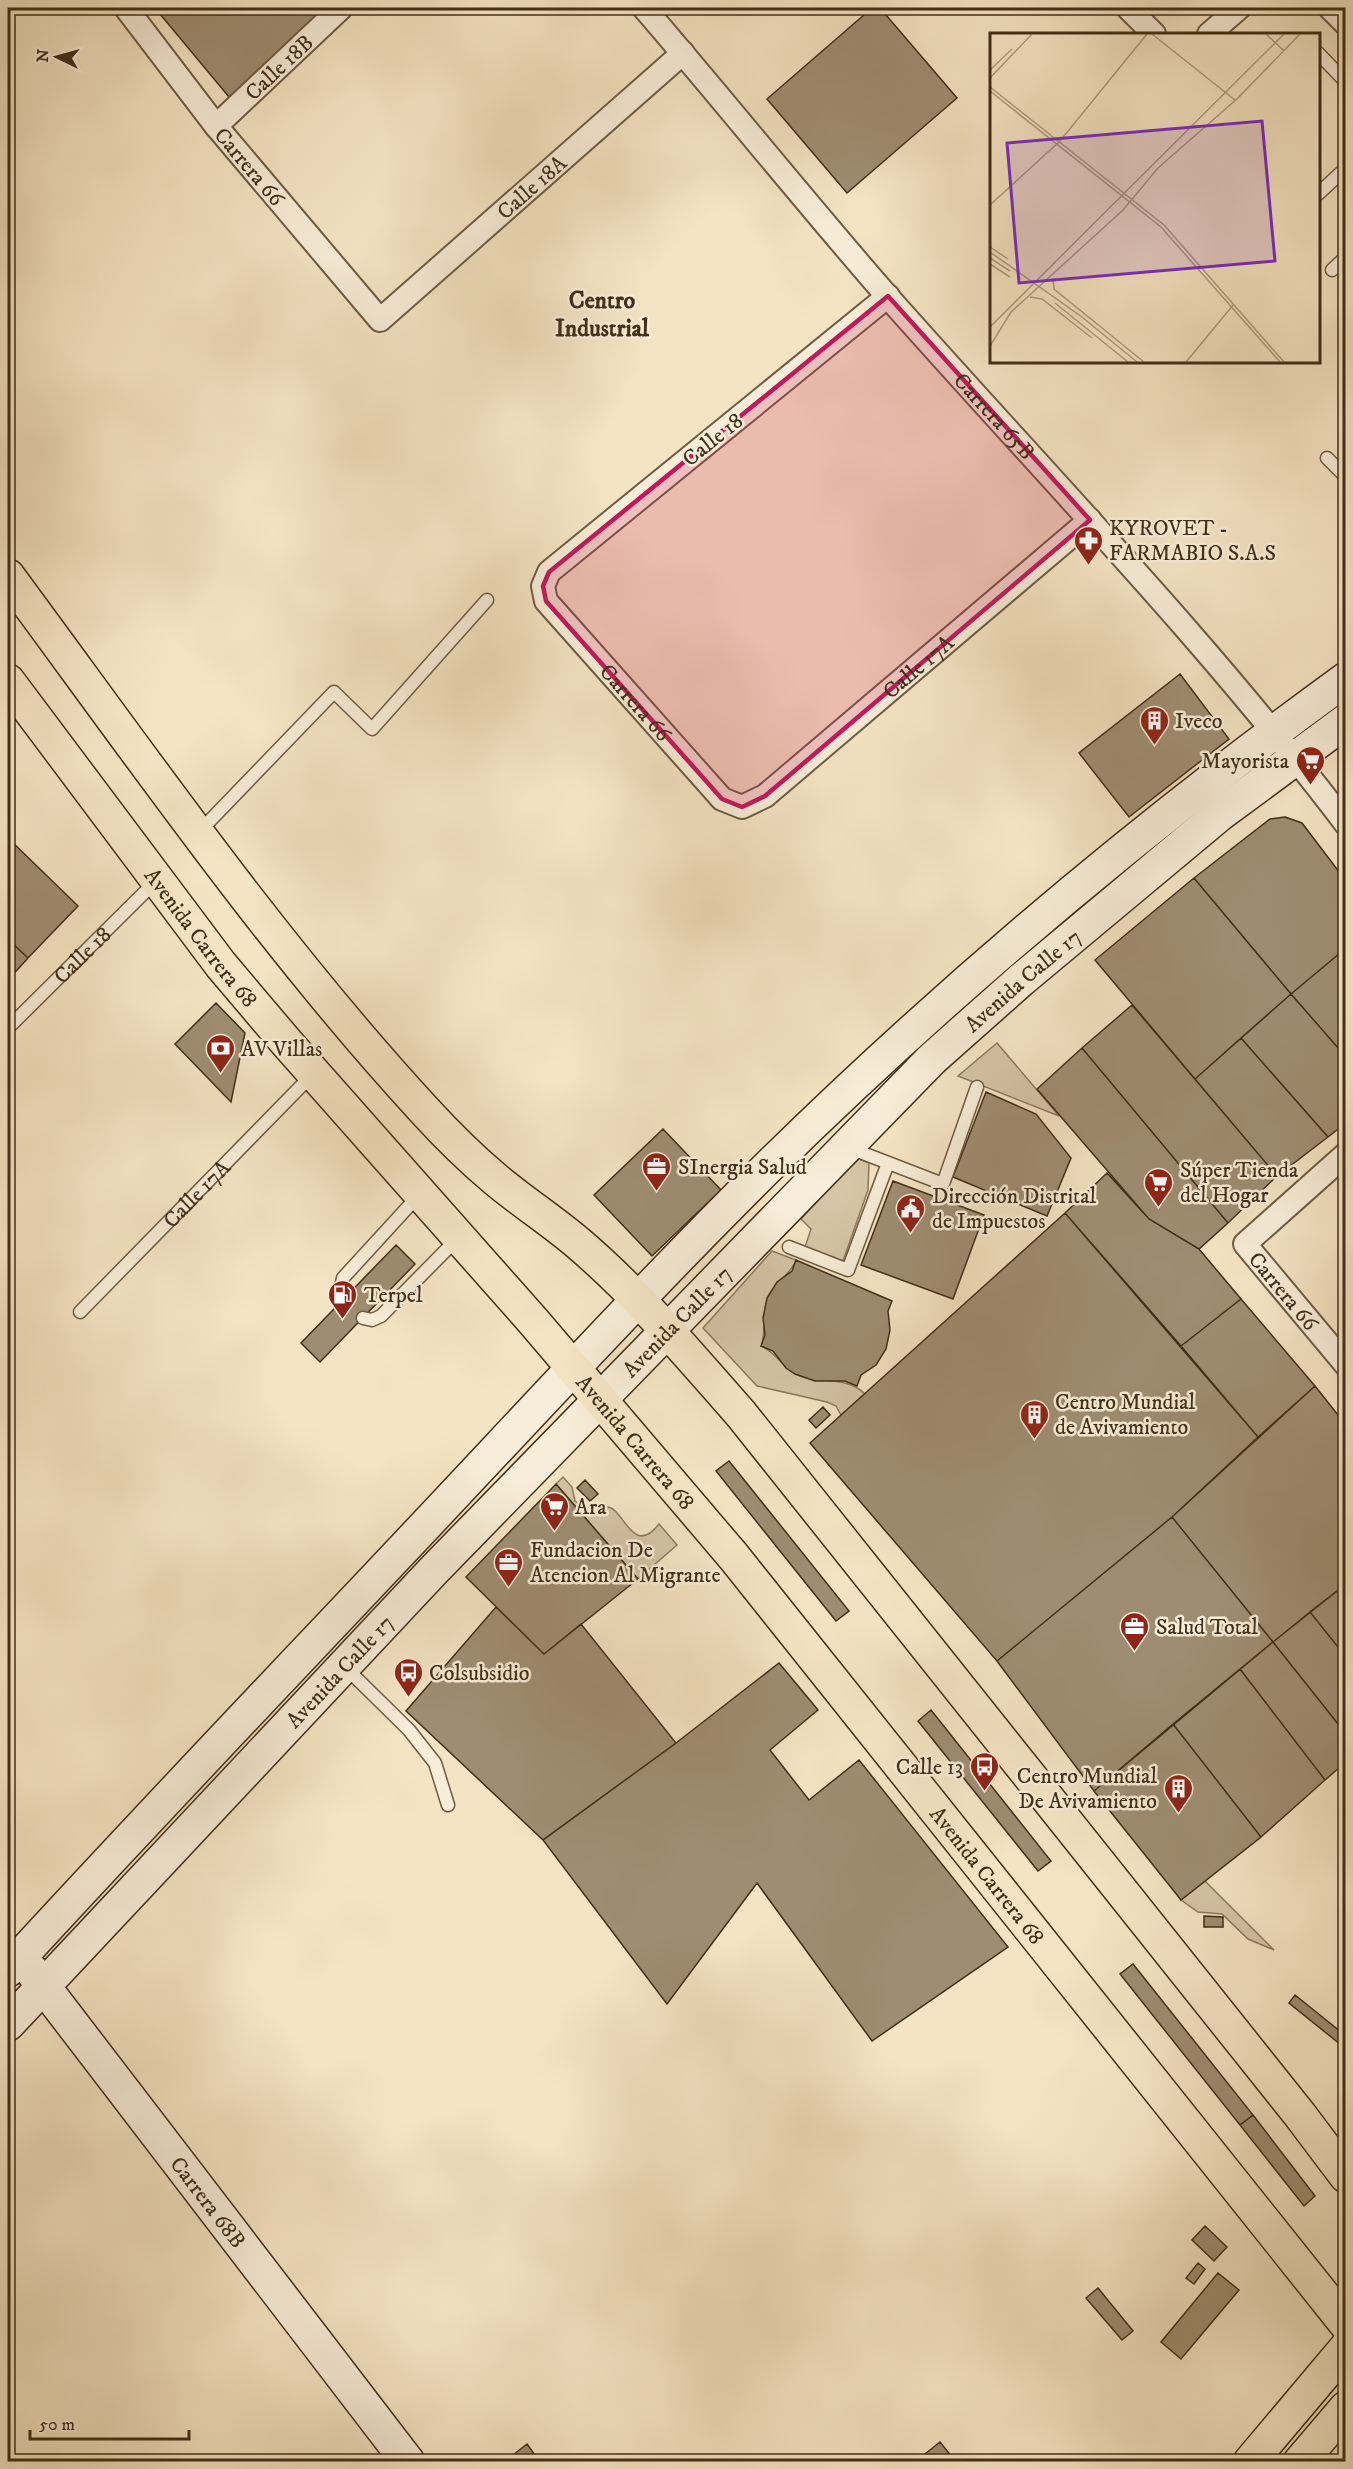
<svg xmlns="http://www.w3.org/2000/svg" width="1353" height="2469" font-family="'IM FELL DW Pica',serif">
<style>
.green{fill:#d6c5a6;stroke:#8c7a5f;stroke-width:1.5}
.building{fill:#9f8d71;stroke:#412e18;stroke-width:1.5}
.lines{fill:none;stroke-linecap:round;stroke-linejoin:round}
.lane-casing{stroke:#6e5c43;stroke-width:15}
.street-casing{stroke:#6e5c43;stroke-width:26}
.secondary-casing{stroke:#412e18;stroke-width:36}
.primary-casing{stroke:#412e18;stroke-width:36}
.lane{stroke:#f8edd8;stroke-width:12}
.street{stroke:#f8edd8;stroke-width:22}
.secondary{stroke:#f8edd8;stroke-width:33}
.primary{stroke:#f5e4c3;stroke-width:33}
.marked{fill:#c2185b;fill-opacity:0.2;stroke:#c2185b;stroke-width:4.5;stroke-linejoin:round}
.labels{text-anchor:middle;stroke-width:5;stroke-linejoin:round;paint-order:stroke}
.street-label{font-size:22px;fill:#412e18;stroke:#f8edd8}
.poi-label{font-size:22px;fill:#412e18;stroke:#f8edd8;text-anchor:start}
.neighbourhood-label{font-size:24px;font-weight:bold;fill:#412e18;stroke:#f8edd8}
.inset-road{fill:none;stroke:#ad9b7f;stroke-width:1.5}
.view{fill:#7b2cbf;fill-opacity:0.15;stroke:#7b2cbf;stroke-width:3}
.inset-edge{fill:none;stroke:#412e18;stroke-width:3}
</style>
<rect width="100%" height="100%" fill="#f5e4c3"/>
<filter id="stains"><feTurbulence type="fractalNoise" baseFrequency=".00333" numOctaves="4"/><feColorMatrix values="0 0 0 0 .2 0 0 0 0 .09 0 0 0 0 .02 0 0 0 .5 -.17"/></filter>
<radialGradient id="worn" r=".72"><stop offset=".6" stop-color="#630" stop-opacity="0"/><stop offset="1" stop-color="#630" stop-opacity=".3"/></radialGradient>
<path class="green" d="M997 1043 1059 1116 958 1076Z
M859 1159 869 1163 868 1190 843 1261 805 1247 811 1229 801 1219 844 1172Z
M772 1251 796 1260C790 1276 774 1282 768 1298 761 1314 767 1330 761 1346 776 1352 782 1368 798 1375 821 1385 846 1375 865 1394L841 1415 836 1406 827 1402 757 1386 703 1328Z
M563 1477 572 1487 575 1501C591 1514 597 1502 611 1508 625 1514 634 1556 659 1524L677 1545 638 1579 556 1484Z
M1205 1881 1274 1950 1248 1939 1222 1914 1198 1912 1181 1900Z"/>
<path class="building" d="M155 8H337L229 97Z
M872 8H880L957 98 847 193 767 99Z
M1180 674 1229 739 1129 817 1079 753Z
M1285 817 1302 823 1346 881V948L1291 994 1194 878 1270 819Z
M8 838 78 906 28 958 8 939Z
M1194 878 1291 994 1195 1079 1095 960Z
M8 939 28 958 8 980Z
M1346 948V1057L1291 994Z
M1291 994 1346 1057V1123L1328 1137 1241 1038Z
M216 1003 245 1033 231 1102 175 1044Z
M1132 1005 1277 1176 1228 1223 1082 1048Z
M1241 1038 1328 1137 1277 1176 1195 1079Z
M1082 1048 1228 1223 1199 1249 1149 1219 1037 1089Z
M986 1092 1036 1114 1071 1158 1047 1216 953 1177Z
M663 1129 721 1190 652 1256 594 1195Z
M1107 1173 1149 1219 1199 1249 1241 1299 1181 1346 1065 1213Z
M893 1181 984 1215 953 1299 861 1265Z
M1065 1213 1258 1437 1172 1517 997 1661 810 1443Z
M396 1245 415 1264 320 1362 301 1343Z
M796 1260 892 1301 888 1311 890 1330 886 1349 876 1365 861 1375 857 1386 845 1381H815L795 1374 786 1368 773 1351 761 1346 765 1335 763 1318 767 1298 777 1282 792 1271Z
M1241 1299 1315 1386 1258 1437 1181 1346Z
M1315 1386 1346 1425V1584L1273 1642 1172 1517Z
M823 1407 830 1415 816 1428 809 1420Z
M729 1461 849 1611 836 1621 716 1471Z
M585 1480 598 1494 590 1501 577 1488Z
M556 1484 638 1579 544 1654 466 1577Z
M1172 1517 1273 1642 1094 1791 997 1661Z
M1346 1584V1657L1310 1612Z
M496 1607 544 1654 581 1624 676 1743 543 1840 406 1711Z
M1310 1612 1346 1657V1734L1273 1642Z
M1273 1642 1346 1734V1762L1325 1780 1240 1669Z
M779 1663 818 1710 770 1750 809 1800 859 1760 1008 1947 872 2041 757 1883 667 2004 543 1840 676 1743Z
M1240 1669 1325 1780 1261 1837 1173 1724Z
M931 1710 1051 1861 1038 1871 918 1721Z
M1173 1724 1261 1837 1181 1900 1094 1791Z
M1204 1916 1223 1917V1927H1204Z
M1133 1964 1253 2115 1240 2125 1120 1974Z
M1295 1995 1346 2036V2049L1289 2003Z
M1253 2115 1315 2196 1304 2206 1240 2125Z
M1205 2226 1227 2247 1214 2261 1192 2240Z
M1198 2263 1205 2269 1194 2284 1186 2278Z
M1218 2273 1239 2290 1181 2359 1161 2342Z
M1098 2288 1133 2331 1122 2340 1086 2298Z
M940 2442 956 2462H915Z
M527 2444 540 2462H504Z"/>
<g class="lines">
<defs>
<g id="lane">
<path d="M1318 53 1346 82"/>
<path d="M1318 194 1346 168"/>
<path d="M1332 270 1346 257"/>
<path d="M1327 458 1346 477"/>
<path d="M199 832 334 692 372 729 487 600"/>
<path id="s1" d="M8 1028 156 881"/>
<path d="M847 1147 943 1184 977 1087"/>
<path d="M789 1247 848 1270 888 1163"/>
<path d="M344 1299 341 1288 343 1278 419 1195"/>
<path id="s2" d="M80 1312 312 1075"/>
<path d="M363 1318 372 1320 381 1316 458 1238"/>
<path d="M345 1667 409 1730 435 1763 448 1805"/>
</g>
<g id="street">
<path id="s3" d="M126 8 216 126 380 320 683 53"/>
<path id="s4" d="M644 8C726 103 805 202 888 297 1042 471 1205 638 1346 824"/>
<path d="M1128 8 1154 34"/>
<path d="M1330 8 1346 24"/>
<path d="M1209 34 1239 8"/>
<path id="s5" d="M216 126 341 8"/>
<path id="s6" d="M888 296 549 572 543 586 546 601 722 799 742 807 765 796 1090 520"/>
<path id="s7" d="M1346 1154 1245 1244 1346 1365"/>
</g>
<g id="secondary">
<path d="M8 1970C138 1828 272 1688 405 1547 525 1420 643 1291 767 1168 947 991 1141 828 1346 679"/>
<path id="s8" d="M31 1970 408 2462"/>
<path id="s9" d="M8 2024 434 1570 932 1059 1021 980 1220 814 1346 721"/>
</g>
<g id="primary">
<path d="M8 576C142 757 272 945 425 1111 447 1135 469 1157 494 1178 521 1201 551 1220 578 1243 638 1294 689 1355 741 1414L1300 2115 1346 2176"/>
<path id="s10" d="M8 681 221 965 287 1043 534 1322 734 1557 1346 2324"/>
<path d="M1250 2462 1346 2348"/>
<path d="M1300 2462 1346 2408"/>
</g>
</defs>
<use href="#lane" class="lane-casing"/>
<use href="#street" class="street-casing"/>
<use href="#secondary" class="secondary-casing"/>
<use href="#primary" class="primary-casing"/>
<use href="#lane" class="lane"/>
<use href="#street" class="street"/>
<use href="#secondary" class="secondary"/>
<use href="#primary" class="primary"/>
</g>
<path class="marked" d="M888 296 1090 520 765 796 742 807 722 799 546 601 543 586 549 572Z"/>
<defs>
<symbol id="pharmacy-pin" viewBox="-11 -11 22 30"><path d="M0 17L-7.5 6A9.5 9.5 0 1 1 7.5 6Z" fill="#8f2418" stroke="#f8edd8"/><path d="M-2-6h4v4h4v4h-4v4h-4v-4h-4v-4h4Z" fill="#fff"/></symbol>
<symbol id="building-pin" viewBox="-11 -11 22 30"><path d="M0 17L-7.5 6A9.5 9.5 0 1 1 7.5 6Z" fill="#8f2418" stroke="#f8edd8"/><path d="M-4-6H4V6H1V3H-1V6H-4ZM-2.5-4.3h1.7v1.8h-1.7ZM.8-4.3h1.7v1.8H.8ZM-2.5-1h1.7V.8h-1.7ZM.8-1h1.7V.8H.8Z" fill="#fff"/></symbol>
<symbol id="supermarket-pin" viewBox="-11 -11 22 30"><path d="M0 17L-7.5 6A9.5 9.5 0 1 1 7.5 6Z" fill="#8f2418" stroke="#f8edd8"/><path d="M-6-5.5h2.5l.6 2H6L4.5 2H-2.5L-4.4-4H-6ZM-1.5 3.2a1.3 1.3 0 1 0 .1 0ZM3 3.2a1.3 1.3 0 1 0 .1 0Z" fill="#fff"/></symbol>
<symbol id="bank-pin" viewBox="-11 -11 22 30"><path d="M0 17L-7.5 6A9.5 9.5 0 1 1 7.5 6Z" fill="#8f2418" stroke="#f8edd8"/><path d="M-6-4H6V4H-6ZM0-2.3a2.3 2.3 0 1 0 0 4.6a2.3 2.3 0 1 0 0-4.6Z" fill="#fff"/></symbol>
<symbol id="office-pin" viewBox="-11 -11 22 30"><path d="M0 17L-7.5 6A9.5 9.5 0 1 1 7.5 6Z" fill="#8f2418" stroke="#f8edd8"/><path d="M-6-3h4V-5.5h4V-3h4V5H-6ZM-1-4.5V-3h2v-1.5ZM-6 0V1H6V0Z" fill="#fff"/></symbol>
<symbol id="civic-pin" viewBox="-11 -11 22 30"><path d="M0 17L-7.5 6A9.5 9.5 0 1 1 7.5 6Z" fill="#8f2418" stroke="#f8edd8"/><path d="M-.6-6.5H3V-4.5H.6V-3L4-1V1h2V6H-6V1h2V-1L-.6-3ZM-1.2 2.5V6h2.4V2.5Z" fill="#fff"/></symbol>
<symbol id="fuel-pin" viewBox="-11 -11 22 30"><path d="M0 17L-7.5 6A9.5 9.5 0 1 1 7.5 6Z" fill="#8f2418" stroke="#f8edd8"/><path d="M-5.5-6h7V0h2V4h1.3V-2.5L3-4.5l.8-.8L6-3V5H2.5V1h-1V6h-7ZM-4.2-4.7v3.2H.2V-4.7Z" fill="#fff"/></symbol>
<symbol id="bus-pin" viewBox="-11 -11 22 30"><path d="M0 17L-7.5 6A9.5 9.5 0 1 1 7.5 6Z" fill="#8f2418" stroke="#f8edd8"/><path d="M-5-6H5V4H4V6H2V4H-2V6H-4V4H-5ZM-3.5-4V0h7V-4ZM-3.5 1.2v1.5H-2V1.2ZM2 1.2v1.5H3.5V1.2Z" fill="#fff"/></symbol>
</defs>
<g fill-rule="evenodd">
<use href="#pharmacy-pin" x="1072" y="524" width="33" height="45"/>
<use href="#building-pin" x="1138" y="704" width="33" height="45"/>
<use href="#supermarket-pin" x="1294" y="744" width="33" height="45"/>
<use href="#bank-pin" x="204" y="1032" width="33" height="45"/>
<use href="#office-pin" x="640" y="1150" width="33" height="45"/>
<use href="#supermarket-pin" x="1142" y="1166" width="33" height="45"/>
<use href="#civic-pin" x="894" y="1192" width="33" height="45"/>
<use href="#fuel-pin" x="326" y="1278" width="33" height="45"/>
<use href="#building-pin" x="1018" y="1398" width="33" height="45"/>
<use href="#supermarket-pin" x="538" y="1490" width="33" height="45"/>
<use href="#office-pin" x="492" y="1546" width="33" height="45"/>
<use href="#office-pin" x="1118" y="1610" width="33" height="45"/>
<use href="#bus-pin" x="392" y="1656" width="33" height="45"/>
<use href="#bus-pin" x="968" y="1750" width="33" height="45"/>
<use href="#building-pin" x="1162" y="1772" width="33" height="45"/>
</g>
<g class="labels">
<g class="street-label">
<text dy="8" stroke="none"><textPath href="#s5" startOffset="86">Calle 18B</textPath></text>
<text dy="8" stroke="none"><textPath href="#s3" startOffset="201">Carrera 66</textPath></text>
<text dy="8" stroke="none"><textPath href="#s3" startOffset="604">Calle 18A</textPath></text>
<text dy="8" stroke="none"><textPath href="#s4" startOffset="538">Carrera 65B</textPath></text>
<text transform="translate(712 439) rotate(-39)" y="8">Calle 18</text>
<text dy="8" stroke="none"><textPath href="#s6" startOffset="980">Calle 17A</textPath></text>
<text dy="8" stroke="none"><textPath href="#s6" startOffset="603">Carrera 66</textPath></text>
<text dy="8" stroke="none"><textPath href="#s10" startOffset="321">Avenida Carrera 68</textPath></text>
<text dy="8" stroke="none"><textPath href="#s1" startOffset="104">Calle 18</textPath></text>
<text dy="8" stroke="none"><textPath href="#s9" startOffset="1456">Avenida Calle 17</textPath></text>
<text dy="8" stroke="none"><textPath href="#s2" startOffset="166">Calle 17A</textPath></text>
<text dy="8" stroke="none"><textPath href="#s7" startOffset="196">Carrera 66</textPath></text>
<text dy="8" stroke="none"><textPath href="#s9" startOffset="970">Avenida Calle 17</textPath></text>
<text dy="8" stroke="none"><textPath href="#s10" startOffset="987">Avenida Carrera 68</textPath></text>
<text dy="8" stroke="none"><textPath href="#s9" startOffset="484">Avenida Calle 17</textPath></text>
<text dy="8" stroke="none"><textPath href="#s10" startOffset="1545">Avenida Carrera 68</textPath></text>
<text dy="8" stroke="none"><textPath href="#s8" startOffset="292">Carrera 68B</textPath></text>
</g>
<g class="poi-label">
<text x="1109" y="535">KYROVET -<tspan x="1109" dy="25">FARMABIO S.A.S</tspan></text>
<text x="1175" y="728">Iveco</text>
<text x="1289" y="768" text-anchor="end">Mayorista</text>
<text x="241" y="1056">AV Villas</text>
<text x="678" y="1174">SInergia Salud</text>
<text x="1180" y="1177">Súper Tienda<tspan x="1180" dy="25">del Hogar</tspan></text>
<text x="932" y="1203">Dirección Distrital<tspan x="932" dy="25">de Impuestos</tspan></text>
<text x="364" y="1302">Terpel</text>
<text x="1055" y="1409">Centro Mundial<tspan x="1055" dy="25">de Avivamiento</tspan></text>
<text x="575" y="1514">Ara</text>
<text x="530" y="1557">Fundacion De<tspan x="530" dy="25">Atencion Al Migrante</tspan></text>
<text x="1156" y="1634">Salud Total</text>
<text x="429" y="1680">Colsubsidio</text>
<text x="963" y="1774" text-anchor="end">Calle 13</text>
<text x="1157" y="1783" text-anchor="end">Centro Mundial<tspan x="1157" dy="25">De Avivamiento</tspan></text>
</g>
<g class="neighbourhood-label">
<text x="602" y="308">Centro<tspan x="602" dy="28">Industrial</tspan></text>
</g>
</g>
<g transform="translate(990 33)">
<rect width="330" height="330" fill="#f5e4c3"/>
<path class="inset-road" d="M162 1 245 67M276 1 294 18M0 37 22 16M0 45 42 1M0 54 174 192 294 329M0 58 171 194 290 329M0 172 70 108 157 1M0 214 18 226M0 219 92 284 147 329M0 225 20 238M0 231 20 244M63 245 64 256 154 329M40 264 52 266 102 305M65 270 138 329M0 294 294 1M0 313 21 279 133 177 168 135 248 65 310 1M196 329 244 271"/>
<path class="view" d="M272 88 285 228 29 250 17 110Z"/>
<rect width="330" height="330" class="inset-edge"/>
</g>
<rect width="1353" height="2469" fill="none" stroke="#f5e4c3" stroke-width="30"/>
<rect x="9" y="9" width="1335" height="2451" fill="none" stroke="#412e18" stroke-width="3"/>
<rect x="15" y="15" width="1323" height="2439" fill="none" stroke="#412e18" stroke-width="1.5"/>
<g transform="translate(57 57) rotate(275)" stroke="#f8edd8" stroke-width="4.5" paint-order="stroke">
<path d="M0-4.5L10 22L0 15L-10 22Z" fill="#412e18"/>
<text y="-9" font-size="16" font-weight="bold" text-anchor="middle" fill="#412e18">N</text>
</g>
<path d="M30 2430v9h159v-9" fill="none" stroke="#412e18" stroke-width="3"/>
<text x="39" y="2430" font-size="18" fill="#412e18" stroke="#f8edd8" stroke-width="4.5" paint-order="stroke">50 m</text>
<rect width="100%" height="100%" filter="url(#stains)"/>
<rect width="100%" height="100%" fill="url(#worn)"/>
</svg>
